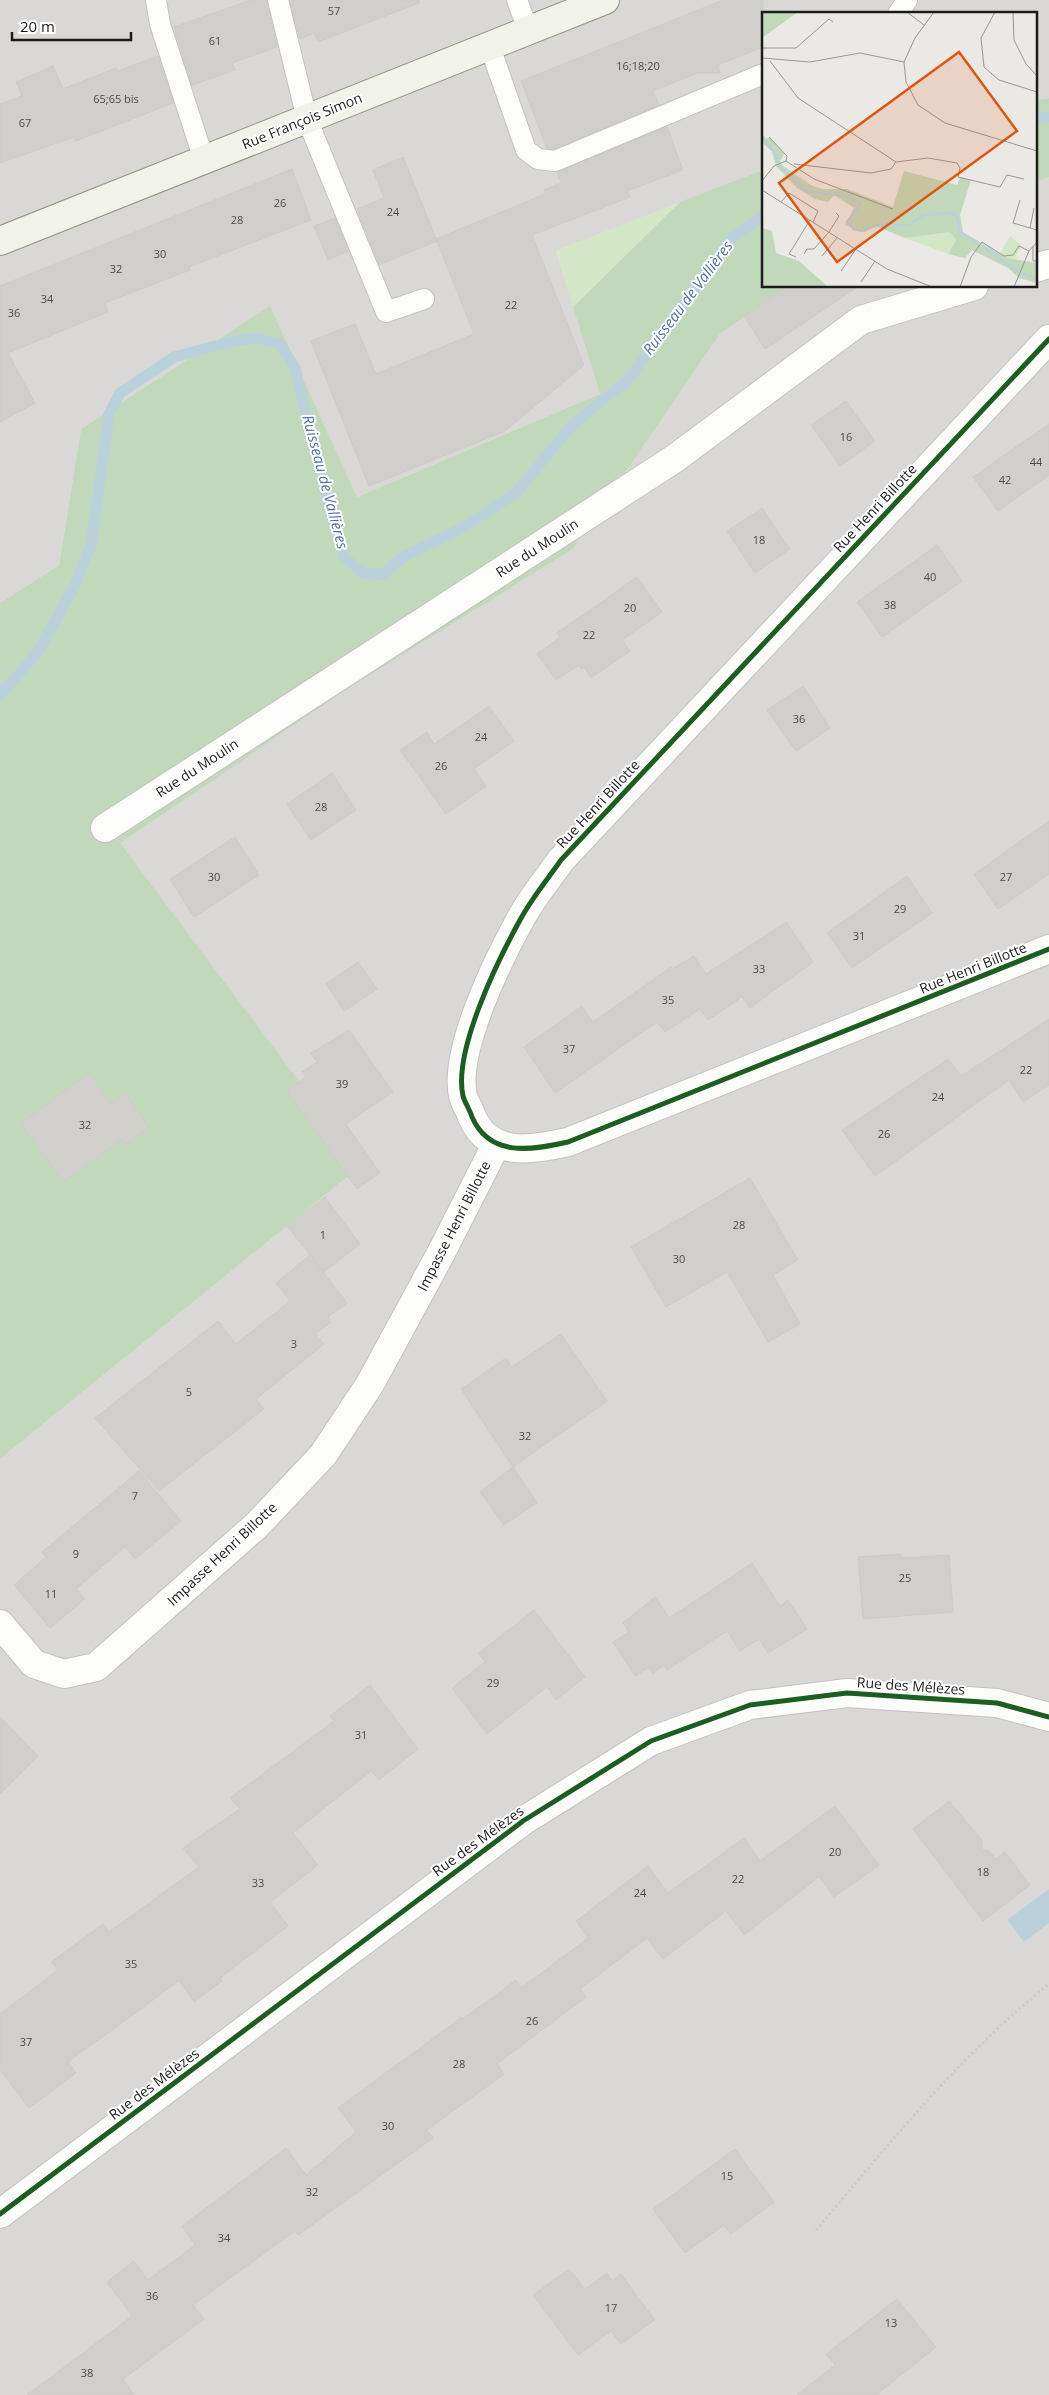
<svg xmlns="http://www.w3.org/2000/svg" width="1049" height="2395" font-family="'Open Sans',sans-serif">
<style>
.residential{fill:#d9d8d6}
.grass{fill:#d3e6c5}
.forest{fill:#c2d8bb}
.water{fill:#bad1dc}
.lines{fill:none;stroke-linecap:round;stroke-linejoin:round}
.stream{stroke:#bad1dc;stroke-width:11}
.building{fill:#d1cfcc;stroke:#cdcbc6}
.service-casing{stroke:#c3c2c1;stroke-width:22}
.minor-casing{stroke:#c3c2c1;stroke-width:30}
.secondary-casing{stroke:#8f937e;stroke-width:30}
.path{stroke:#d4c9c5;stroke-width:3;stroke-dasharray:2.5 2.5;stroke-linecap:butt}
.service{stroke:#fcfcfb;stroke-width:20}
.minor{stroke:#fcfcfb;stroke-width:28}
.secondary{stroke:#f1f2ea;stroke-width:28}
.cycleway-casing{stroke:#fff;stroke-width:8}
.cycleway{stroke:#1b5e20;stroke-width:5}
.labels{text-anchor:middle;stroke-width:4;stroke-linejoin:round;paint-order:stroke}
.number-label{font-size:11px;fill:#494948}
.street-label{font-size:14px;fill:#1c1c1c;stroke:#fff}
.water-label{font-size:15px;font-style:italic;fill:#4f70a5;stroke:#fff}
.inset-river{fill:none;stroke:#bad1dc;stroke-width:2.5}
.inset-road{fill:none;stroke:#989795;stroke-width:1}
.view{fill:#de560d;fill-opacity:0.15;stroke:#de560d;stroke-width:2.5}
.inset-edge{fill:none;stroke:#1c1c1c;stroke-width:2.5}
</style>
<rect width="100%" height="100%" fill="#eae9e5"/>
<path class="residential" d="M0 0H1049V98L1035 100V14H763V170L556 251 600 394 357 497 270 307 81 429 59 565 0 603Z
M1049 177V2395H0V1459L362 1165 119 843 346 690 573 549 720 334 788 286H1035V182Z"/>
<path class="grass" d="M680 202 573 307 556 251Z"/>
<path class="forest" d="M1049 98V177L1035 182V100Z
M763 170V286H788L720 334 573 549 346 690 120 843 362 1165 0 1459V603L59 565 81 429 270 306 357 497 600 394 573 307 680 202Z"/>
<path class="water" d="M1049 1889V1923L1024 1942 1007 1920Z"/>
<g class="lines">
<path class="stream" d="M1035 119 1049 117
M0 695 38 652 75 585 91 545 109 414 120 393 174 357 234 341 257 338 280 344 295 368 331 514 345 558 363 573 382 575 403 557 462 528 517 492 573 424 627 381 732 238 763 216"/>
</g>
<path class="building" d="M251 0H266L277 47 232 63 235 70 192 85 174 27Z
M290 0H419V3L318 42 314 33 300 39Z
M723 0H763V47L718 65 720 73H697L653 91 659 105 553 149 547 148 521 81Z
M158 56 173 103 76 141 74 137 0 163V104L22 96 16 82 53 66 63 89 116 68 118 71Z
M667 127 683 170 627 191 630 197 532 235 584 365 505 431 369 486 311 341 355 324 376 374 474 334 436 239 545 194 544 190 561 183 557 172Z
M403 157 437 241 379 265 357 209 384 198 373 170Z
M292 169 311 220 189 267 190 270 105 303 108 312 8 353 35 403 0 422V286Z
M335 218 348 251 328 260 314 226Z
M787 286H859L765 349 744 316Z
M846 401 875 441 840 466 811 425Z
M1049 424V475L998 511 973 477Z
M762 508 790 549 755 573 727 531Z
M937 545 962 581 882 637 857 602Z
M637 577 662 612 622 640 630 651 591 678 584 667 582 669 579 665 556 680 537 654 560 637 557 633Z
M803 686 830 728 796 751 767 710Z
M489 706 514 741 474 769 486 786 446 814 400 750 427 732 434 744Z
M332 773 356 810 311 840 287 804Z
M1049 821V874L998 909 974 874Z
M235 837 259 875 194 917 170 879Z
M907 876 932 913 852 968 827 933Z
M786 922 813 962 750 1008 742 997 708 1020 700 1009 665 1032 657 1022 555 1093 524 1047 582 1006 593 1022 671 967 672 969 694 956 706 974Z
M358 962 377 989 344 1011 326 984Z
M1049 1019V1085L1023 1102 1009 1080 875 1176 842 1130 948 1059 961 1076Z
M349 1030 393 1092 346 1124 380 1173 357 1189 287 1091 306 1077 302 1072 317 1062 311 1053Z
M89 1073 111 1104 125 1093 149 1128 125 1145 121 1140 63 1182 21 1123Z
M750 1178 798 1260 773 1275 800 1324 768 1342 727 1272 666 1307 631 1247Z
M325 1197 360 1244 324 1272 287 1226Z
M310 1255 347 1303 328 1317 331 1322 315 1334 324 1344 256 1399 264 1409 159 1491 95 1418 218 1321 236 1344 290 1301 276 1283Z
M561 1334 607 1401 513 1467 461 1389 506 1358 512 1367Z
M513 1467 537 1503 504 1525 480 1492Z
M139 1471 181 1521 135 1559 125 1547 76 1589 85 1599 50 1628 14 1585 46 1557 42 1552Z
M900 1554 903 1558 949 1555 953 1612 863 1619 858 1557Z
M752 1563 780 1606 788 1600 807 1629 768 1653 759 1639 740 1651 727 1631 667 1670 664 1665 653 1673 649 1667 635 1676 613 1642 629 1632 623 1623 655 1597 669 1618Z
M534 1610 585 1677 556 1700 547 1687 487 1734 452 1688 485 1662 479 1653Z
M370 1685 418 1749 379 1780 371 1771 293 1833 318 1865 270 1902 288 1926 220 1978 222 1981 194 2002 179 1981 68 2062 76 2073 29 2108 0 2070V2014L58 1970 51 1962 103 1924 109 1932 199 1867 183 1848 240 1809 230 1798 334 1721 330 1716Z
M0 1717 38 1756 0 1794Z
M949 1801 982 1840V1850L989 1851 996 1859 1005 1852 1030 1885 983 1921 913 1829Z
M835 1806 879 1865 834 1897 819 1877 744 1935 726 1911 663 1959 647 1938 580 1989 586 1997 497 2064 504 2074 427 2130 433 2138 298 2235 295 2231 193 2305 204 2319 123 2379 134 2395H27L132 2316 107 2282 134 2261 148 2280 195 2245 182 2226 286 2148 306 2175 356 2132 338 2108 462 2017 463 2019 516 1980 521 1988 588 1938 576 1921 648 1866 668 1893 744 1838 760 1861Z
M735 2149 774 2202 731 2234 724 2225 685 2253 653 2209Z
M569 2269 585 2289 607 2273 612 2281 621 2274 655 2320 621 2344 611 2331 578 2355 533 2295Z
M897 2299 936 2347 876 2395H797L835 2365 826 2354Z"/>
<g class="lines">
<defs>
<path id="service" d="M156 0 160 24 204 160
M278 0 307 119 386 312 424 299
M517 0 528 30
M898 14 907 0
M490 47 526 150 538 159 555 161 763 74"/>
<path id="minor" d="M1035 268 1049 264
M1049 339 561 860C547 880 531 899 520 920 498 960 453 1051 463 1096 465 1103 470 1110 472 1117 490 1158 532 1150 568 1142L1049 949
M105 828 674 459 861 320 974 286
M0 1624 34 1664 64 1674 96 1667 257 1525 323 1455 370 1384 440 1255 496 1145
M0 2214 523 1821 651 1741 750 1705 847 1693 997 1703 1049 1717"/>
<path id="secondary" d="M0 241 605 0"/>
</defs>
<use href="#service" class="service-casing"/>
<use href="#minor" class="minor-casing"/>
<use href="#secondary" class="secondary-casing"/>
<path class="path" d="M816 2230C889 2144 960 2055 1049 1984"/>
<use href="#service" class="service"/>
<use href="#minor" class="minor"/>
<use href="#secondary" class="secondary"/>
<defs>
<path id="cycleway" d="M1049 339 561 860C547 880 531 899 520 920 498 960 453 1051 463 1096 465 1103 470 1110 472 1117 490 1158 532 1150 568 1142L1049 949
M0 2214 523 1821 651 1741 750 1705 847 1693 997 1703 1049 1717"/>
</defs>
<use href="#cycleway" class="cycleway-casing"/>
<use href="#cycleway" class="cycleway"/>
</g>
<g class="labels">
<g class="number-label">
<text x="334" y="15">57</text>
<text x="215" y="45">61</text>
<text x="638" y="70">16;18;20</text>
<text x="116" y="103">65;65 bis</text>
<text x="25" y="127">67</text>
<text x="280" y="207">26</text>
<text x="393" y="216">24</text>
<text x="237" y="224">28</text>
<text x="160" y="258">30</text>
<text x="116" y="273">32</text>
<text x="47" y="303">34</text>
<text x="511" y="309">22</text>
<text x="14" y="317">36</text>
<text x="846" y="441">16</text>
<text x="1036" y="466">44</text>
<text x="1005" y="484">42</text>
<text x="759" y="544">18</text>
<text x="930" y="581">40</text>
<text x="890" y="609">38</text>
<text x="630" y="612">20</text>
<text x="589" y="639">22</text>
<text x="799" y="723">36</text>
<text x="481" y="741">24</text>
<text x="441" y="770">26</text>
<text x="321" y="811">28</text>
<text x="214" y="881">30</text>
<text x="1006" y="881">27</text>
<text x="900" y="913">29</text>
<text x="859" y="940">31</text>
<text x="759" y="973">33</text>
<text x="668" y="1004">35</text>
<text x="569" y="1053">37</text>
<text x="1026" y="1074">22</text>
<text x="342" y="1088">39</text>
<text x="938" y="1101">24</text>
<text x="85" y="1129">32</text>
<text x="884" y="1138">26</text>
<text x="739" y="1229">28</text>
<text x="323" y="1239">1</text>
<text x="679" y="1263">30</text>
<text x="294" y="1348">3</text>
<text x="189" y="1396">5</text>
<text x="525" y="1440">32</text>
<text x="135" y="1500">7</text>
<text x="76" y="1558">9</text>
<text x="905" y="1582">25</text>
<text x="51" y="1598">11</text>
<text x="493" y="1687">29</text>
<text x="361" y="1739">31</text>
<text x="835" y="1856">20</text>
<text x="983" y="1876">18</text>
<text x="738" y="1883">22</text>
<text x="258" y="1887">33</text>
<text x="640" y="1897">24</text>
<text x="131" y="1968">35</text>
<text x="532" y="2025">26</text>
<text x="26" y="2046">37</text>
<text x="459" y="2068">28</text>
<text x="388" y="2130">30</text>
<text x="727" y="2180">15</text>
<text x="312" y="2196">32</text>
<text x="224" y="2242">34</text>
<text x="152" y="2300">36</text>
<text x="611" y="2312">17</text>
<text x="891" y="2327">13</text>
<text x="87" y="2377">38</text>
</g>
<g class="street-label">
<text transform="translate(302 121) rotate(-22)" y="5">Rue François Simon</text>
<text transform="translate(875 508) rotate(-47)" y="5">Rue Henri Billotte</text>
<text transform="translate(537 548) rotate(-33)" y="5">Rue du Moulin</text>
<text transform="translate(197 768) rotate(-33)" y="5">Rue du Moulin</text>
<text transform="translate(598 804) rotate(-47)" y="5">Rue Henri Billotte</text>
<text transform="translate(973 968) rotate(-22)" y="5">Rue Henri Billotte</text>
<text transform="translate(454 1226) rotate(-63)" y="5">Impasse Henri Billotte</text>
<text transform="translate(222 1554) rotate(-43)" y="5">Impasse Henri Billotte</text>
<text transform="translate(911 1686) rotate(4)" y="5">Rue des Mélèzes</text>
<text transform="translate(478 1841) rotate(-36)" y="5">Rue des Mélèzes</text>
<text transform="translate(154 2084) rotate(-37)" y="5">Rue des Mélèzes</text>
</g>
<g class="water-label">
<text transform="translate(688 298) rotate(-53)" y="5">Ruisseau de Vallières</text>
<text transform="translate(325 482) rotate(75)" y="5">Ruisseau de Vallières</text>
</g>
</g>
<g transform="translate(762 12)">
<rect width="275" height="275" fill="#eae9e5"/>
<path d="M188 220 194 228 186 242 143 226ZM248 224 260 234 253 245 257 247 245 246 238 242Z" fill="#d3e6c5"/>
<path d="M0 0H36L0 26ZM0 122 5 127 8 125 22 142 18 149 20 153 49 173 60 177H85L131 195 142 159 195 173 198 165 209 168 198 203 201 220 245 246 275 251V271L257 266 246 256 210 238 203 246 186 242 194 228 188 220 143 226 114 214 102 220 83 213 92 196 72 183 66 190 53 187 35 176 14 154 10 140 0 130ZM0 216 10 219 14 241 37 249 66 275H0Z" fill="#c2d8bb"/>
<path class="inset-river" d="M0 126 12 139 15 151M17 154 44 179 83 184 97 190 98 193 85 210 92 217 100 219 121 211 145 214 162 203 190 201 195 205 199 221 216 231M220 234 256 259M259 261 275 267"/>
<path class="inset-road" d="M145 0 162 13M172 0 153 26 142 50 144 70 156 93 183 111 275 139M233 0 219 26 222 55 237 68 275 80M251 0 252 28 264 52 275 64M0 36H34L67 7 71 10M0 46 48 50 98 41 142 50M8 49 36 86 134 150 129 157 109 161 32 152M7 125 25 144 24 149M134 150 166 146 195 151 198 156 196 165 238 175 245 163 262 167M0 169 12 154 24 149 52 167 131 197M0 178 125 257 170 275M258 188 251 211 275 218M19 190 27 181 56 199 51 210M268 216 272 196M271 234V249H275M42 242 45 237H52L67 220 77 204 74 201M60 244 75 226M34 245 27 242 48 208M79 259 94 237M99 270 113 249M198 275 209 245 220 230 242 244 251 243 257 234 267 239M252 275 267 239 275 230"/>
<path class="view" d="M197 40 255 119 75 250 17 171Z"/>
<rect width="275" height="275" class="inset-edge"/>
</g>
<path d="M12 32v8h119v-8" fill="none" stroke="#1c1c1c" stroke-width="2.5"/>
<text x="20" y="32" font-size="15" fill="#1c1c1c" stroke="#ffffff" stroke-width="4" paint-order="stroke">20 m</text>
</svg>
